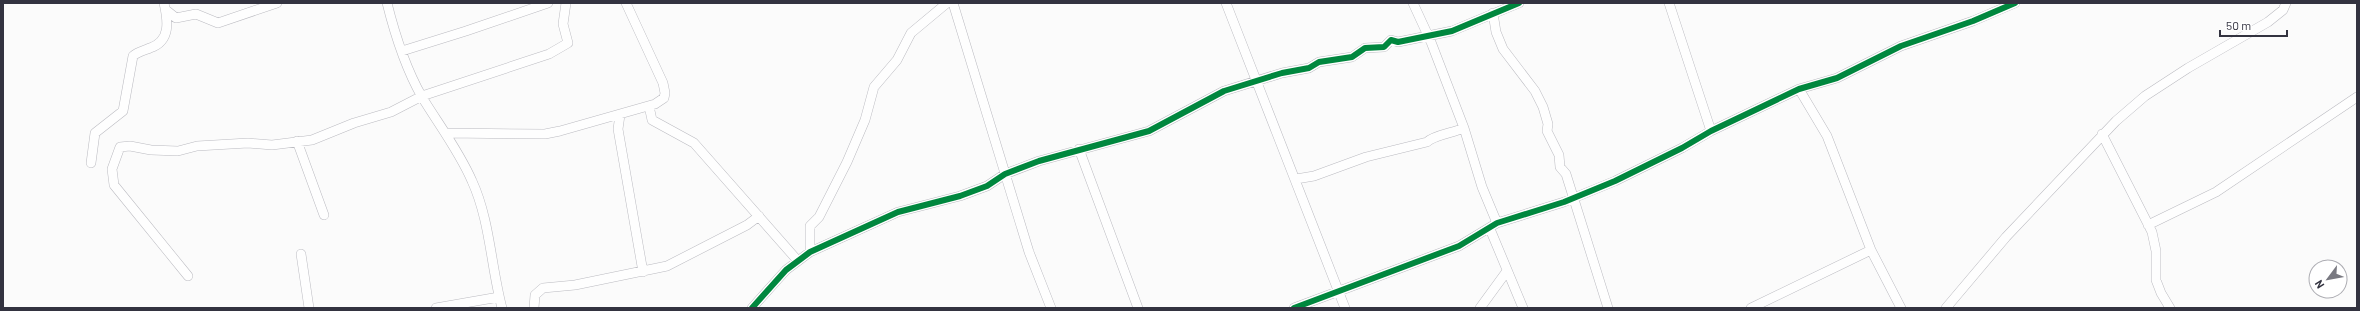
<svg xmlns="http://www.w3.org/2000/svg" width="2360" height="311" font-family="Barlow,sans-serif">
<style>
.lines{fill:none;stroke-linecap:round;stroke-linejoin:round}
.minor-casing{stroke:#bbbbc1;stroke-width:10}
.minor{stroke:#fefefe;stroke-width:9}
.cycleway-casing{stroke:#fff;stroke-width:8}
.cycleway{stroke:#00873e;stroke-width:6}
</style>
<rect width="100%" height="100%" fill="#fbfbfb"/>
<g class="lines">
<defs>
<path id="minor" d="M387 3C395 35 406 69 422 97 439 125 459 151 472 181 490 220 491 267 502 308
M953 3 1029 252 1051 308
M1226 3 1345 308
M1413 3 1431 42 1464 128 1482 187 1497 223
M1669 3 1711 131
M166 10 176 18 196 14 218 23 277 3
M1493 13 1496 32 1503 49 1535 91 1543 107 1548 124 1547 131 1559 155 1560 167 1566 174 1608 308
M402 51 466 31 548 3
M1799 89 1827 136 1871 250 1901 308
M649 106 652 120 694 143 798 261
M620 115 618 129 643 272
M446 133 545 134 560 131 655 104 664 98 665 93 663 83 626 3
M2102 134 2152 232 2156 251V280L2161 293 2170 308
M297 141 324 215
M1079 149 1138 308
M91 163 95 133 123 111 133 56C137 52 145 50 150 48 171 41 168 21 164 3
M1296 179 1314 176 1366 157 1427 142C1434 135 1453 133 1464 128
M2148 225 2216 192 2357 97
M1490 229 1523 308
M810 252V226L819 217 847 162 865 120 874 87 897 60 911 33 947 3
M301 254 309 308
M188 276 114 185 112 169 120 147 130 146 151 150 178 151 197 146 248 143 272 145 312 140 354 123 391 112 422 96 549 54 568 43 563 24 566 3
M436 308 499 297
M534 308 535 295 543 288 575 285 667 266 747 225 759 216
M752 308 786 270 810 252 898 212 960 196 987 186 1005 174 1039 161 1149 131 1224 91 1282 73 1309 68 1319 62 1352 57 1365 48 1384 47 1391 40 1398 42 1452 31 1519 3
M1294 308 1459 246 1497 223 1564 202 1615 181 1682 148 1711 131 1799 89 1837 78 1901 46 1973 21 2015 3
M1480 308 1507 271
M1751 308 1871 250
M1946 308 2006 237 2116 121 2145 96 2188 68 2268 22 2283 10 2286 3"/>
</defs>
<use href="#minor" class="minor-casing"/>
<use href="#minor" class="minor"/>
<defs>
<path id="cycleway" d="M752 308 786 270 810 252 898 212 960 196 987 186 1005 174 1039 161 1149 131 1224 91 1282 73 1309 68 1319 62 1352 57 1365 48 1384 47 1391 40 1398 42 1452 31 1519 3
M1294 308 1459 246 1497 223 1564 202 1615 181 1682 148 1711 131 1799 89 1837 78 1901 46 1973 21 2015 3"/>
</defs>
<use href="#cycleway" class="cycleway-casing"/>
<use href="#cycleway" class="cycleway"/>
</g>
<rect width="2360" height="311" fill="none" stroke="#333340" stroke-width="8"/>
<g transform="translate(2328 279) rotate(238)"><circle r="19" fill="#ffffff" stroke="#adadb3"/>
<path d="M0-3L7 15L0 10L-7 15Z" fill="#797981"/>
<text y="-6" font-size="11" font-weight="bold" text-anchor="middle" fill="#333340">N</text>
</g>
<path d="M2220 30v6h67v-6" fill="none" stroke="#333340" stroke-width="2"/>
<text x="2226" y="30" font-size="12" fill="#333340" stroke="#ffffff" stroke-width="3" paint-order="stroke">50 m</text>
</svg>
